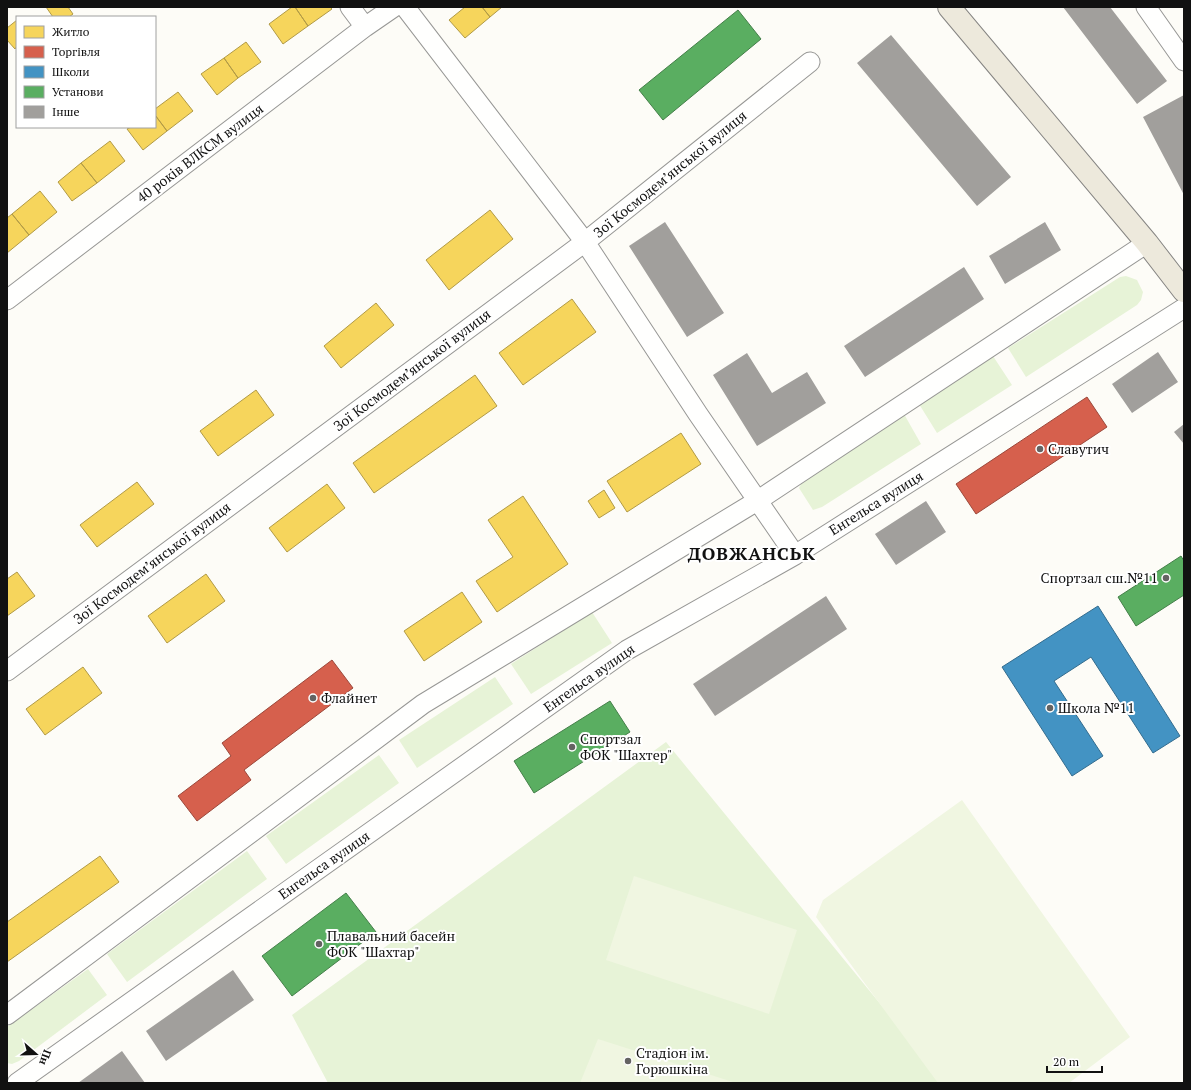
<svg xmlns="http://www.w3.org/2000/svg" width="1191" height="1090" font-family="'PT Serif',serif">
<style>
.green{fill:#e7f3d7}
.pitch{fill:#f0f6e1}
.homes{fill:#f6d55c;stroke:#b19a46}
.shops{fill:#d6604d;stroke:#9b483b}
.schools{fill:#4393c3;stroke:#346c8e}
.public{fill:#5aae61;stroke:#447f49}
.building{fill:#a19f9c}
.lines{fill:none;stroke-linecap:round;stroke-linejoin:round}
.minor-casing{stroke:#979795;stroke-width:21}
.major-casing{stroke:#858482;stroke-width:24}
.minor{stroke:#fffffe;stroke-width:19}
.major{stroke:#ede9dc;stroke-width:22}
.poi-dot{fill:#646362;stroke:#fff;stroke-width:1.5}
.labels{text-anchor:middle;stroke-width:4;stroke-linejoin:round;paint-order:stroke}
.street-label{font-size:14px;fill:#111;stroke:#fff}
.poi-label{font-size:14px;fill:#111;stroke:#fff;text-anchor:start}
.district-label{font-size:18px;font-weight:bold;letter-spacing:1px;fill:#111;stroke:#fff}
</style>
<rect width="100%" height="100%" fill="#fdfcf7"/>
<path class="green" d="M1126 276 1137 280 1143 292 1141 300 1137 305 1026 377 1008 348 1120 277Z
M993 356 1012 385 937 433 919 404Z
M904 414 921 444 822 507 813 510 799 488 801 484Z
M592 612 612 643 531 694 511 664Z
M495 677 513 704 417 768 399 740Z
M666 742 945 1083H328L292 1015Z
M379 755 399 783 286 864 266 836Z
M247 851 267 879 127 982 107 954Z
M88 969 107 995 19 1061 12 1064 7 1063V1027Z"/>
<path class="pitch" d="M962 800 1130 1037 1069 1083H938L816 917 823 900Z
M634 876 797 930 769 1014 606 960Z
M598 1039 736 1083H580Z"/>
<path class="homes" d="M46 7H68L73 14 69 17H53Z
M292 7H295L308 26 283 44 269 24Z
M295 7H330L332 9 308 26Z
M465 7H482L490 17 465 38 449 20Z
M482 7H502L490 17Z
M17 20V46L15 49 7 40V28Z
M246 42 261 62 238 78 224 58Z
M224 58 238 78 217 95 201 74Z
M178 92 193 111 167 131 155 115V109Z
M155 115 167 131 143 150 127 129 131 127H155Z
M110 141 125 161 97 183 81 163Z
M81 163 97 183 72 201 58 182Z
M40 191 57 212 29 235 12 214Z
M490 210 513 239 449 290 426 260Z
M12 214 29 235 7 253V218Z
M572 299 596 332 523 385 499 353Z
M376 303 394 325 341 368 324 346Z
M475 375 497 406 374 493 353 463Z
M256 390 274 415 218 456 200 431Z
M681 433 701 464 627 512 607 481Z
M137 482 154 504 97 547 80 525Z
M327 484 345 508 287 552 269 528Z
M604 490 615 508 599 518 588 501Z
M523 496 568 564 497 612 476 581 513 557 488 520Z
M17 572 35 596 7 616V579Z
M206 574 225 601 167 643 148 616Z
M462 592 482 622 424 661 404 631Z
M83 667 102 693 45 735 26 709Z
M100 856 119 882 7 962V922Z"/>
<path class="shops" d="M1087 397 1107 427 976 514 956 484Z
M332 660 353 688 244 770 251 780 197 821 178 796 231 756 222 743Z"/>
<path class="schools" d="M1098 606 1180 736 1153 753 1091 657 1054 681 1103 756 1072 776 1002 667Z"/>
<path class="public" d="M738 10 761 39 663 120 639 90Z
M1181 556 1184 561V595L1136 626 1118 597Z
M610 701 630 732 534 793 514 761Z
M346 893 376 932 292 996 262 956Z"/>
<path class="building" d="M1063 7H1110L1167 81 1137 104Z
M891 35 1011 177 977 206 857 63Z
M1184 95V195L1143 117Z
M665 222 724 313 687 337 629 246Z
M1045 222 1061 250 1005 284 989 256Z
M964 267 984 299 865 377 844 346Z
M1158 352 1178 382 1132 413 1112 384Z
M747 353 772 393 807 372 826 403 757 446 713 375Z
M1184 424V444L1174 432Z
M926 501 946 532 896 565 875 534Z
M826 596 847 629 715 716 693 684Z
M233 970 254 1000 166 1061 146 1031Z
M122 1051 145 1083H78Z"/>
<g class="lines">
<defs>
<path id="minor" d="M350 7 365 27
M405 7 585 242 698 414 795 555
M1146 7 1184 61
M7 300 365 27 394 7
M7 671 585 242 810 62
M7 1015 423 704 757 501 1147 243
M17 1083 627 650 795 555 1184 308"/>
<path id="major" d="M949 7 1147 243 1184 291"/>
</defs>
<use href="#minor" class="minor-casing"/>
<use href="#major" class="major-casing"/>
<use href="#minor" class="minor"/>
<use href="#major" class="major"/>
</g>
<g class="poi-dot">
<circle cx="1040" cy="449" r="4"/>
<circle cx="1166" cy="578" r="4"/>
<circle cx="313" cy="698" r="4"/>
<circle cx="1050" cy="708" r="4"/>
<circle cx="572" cy="747" r="4"/>
<circle cx="319" cy="944" r="4"/>
<circle cx="628" cy="1061" r="4"/>
</g>
<g class="labels">
<g class="street-label">
<text transform="translate(200 153) rotate(-37)" y="5">40 років ВЛКСМ вулиця</text>
<text transform="translate(670 174) rotate(-39)" y="5">Зої Космодем’янської вулиця</text>
<text transform="translate(412 370) rotate(-37)" y="5">Зої Космодем’янської вулиця</text>
<text transform="translate(876 503) rotate(-32)" y="5">Енгельса вулиця</text>
<text transform="translate(152 563) rotate(-37)" y="5">Зої Космодем’янської вулиця</text>
<text transform="translate(589 678) rotate(-35)" y="5">Енгельса вулиця</text>
<text transform="translate(324 865) rotate(-35)" y="5">Енгельса вулиця</text>
</g>
<g class="poi-label">
<text x="1048" y="454">Славутич</text>
<text x="1158" y="583" text-anchor="end">Спортзал сш.№11</text>
<text x="321" y="703">Флайнет</text>
<text x="1058" y="713">Школа №11</text>
<text x="580" y="744">Спортзал<tspan x="580" dy="16">ФОК "Шахтер"</tspan></text>
<text x="327" y="941">Плавальний басейн<tspan x="327" dy="16">ФОК "Шахтар"</tspan></text>
<text x="636" y="1058">Стадіон ім.<tspan x="636" dy="16">Горюшкіна</tspan></text>
</g>
<g class="district-label">
<text x="752" y="560">ДОВЖАНСЬК</text>
</g>
</g>
<rect width="1191" height="1090" fill="none" stroke="#111111" stroke-width="16"/>
<rect x="16" y="16" width="140" height="112" fill="#ffffff" stroke="#a0a0a0"/>
<rect x="24" y="26" width="20" height="12" fill="#f6d55c" stroke="#a0a0a0"/>
<text x="52" y="36" font-size="12" fill="#111111">Житло</text>
<rect x="24" y="46" width="20" height="12" fill="#d6604d" stroke="#a0a0a0"/>
<text x="52" y="56" font-size="12" fill="#111111">Торгівля</text>
<rect x="24" y="66" width="20" height="12" fill="#4393c3" stroke="#a0a0a0"/>
<text x="52" y="76" font-size="12" fill="#111111">Школи</text>
<rect x="24" y="86" width="20" height="12" fill="#5aae61" stroke="#a0a0a0"/>
<text x="52" y="96" font-size="12" fill="#111111">Установи</text>
<rect x="24" y="106" width="20" height="12" fill="#a19f9c" stroke="#a0a0a0"/>
<text x="52" y="116" font-size="12" fill="#111111">Інше</text>
<g transform="translate(36 1054) rotate(110)" stroke="#ffffff" stroke-width="3" paint-order="stroke">
<path d="M0-3L7 15L0 10L-7 15Z" fill="#111111"/>
<text y="-6" font-size="11" font-weight="bold" text-anchor="middle" fill="#111111">Пн</text>
</g>
<path d="M1047 1066v6h55v-6" fill="none" stroke="#111111" stroke-width="2"/>
<text x="1053" y="1066" font-size="12" fill="#111111" stroke="#ffffff" stroke-width="3" paint-order="stroke">20 m</text>
</svg>
